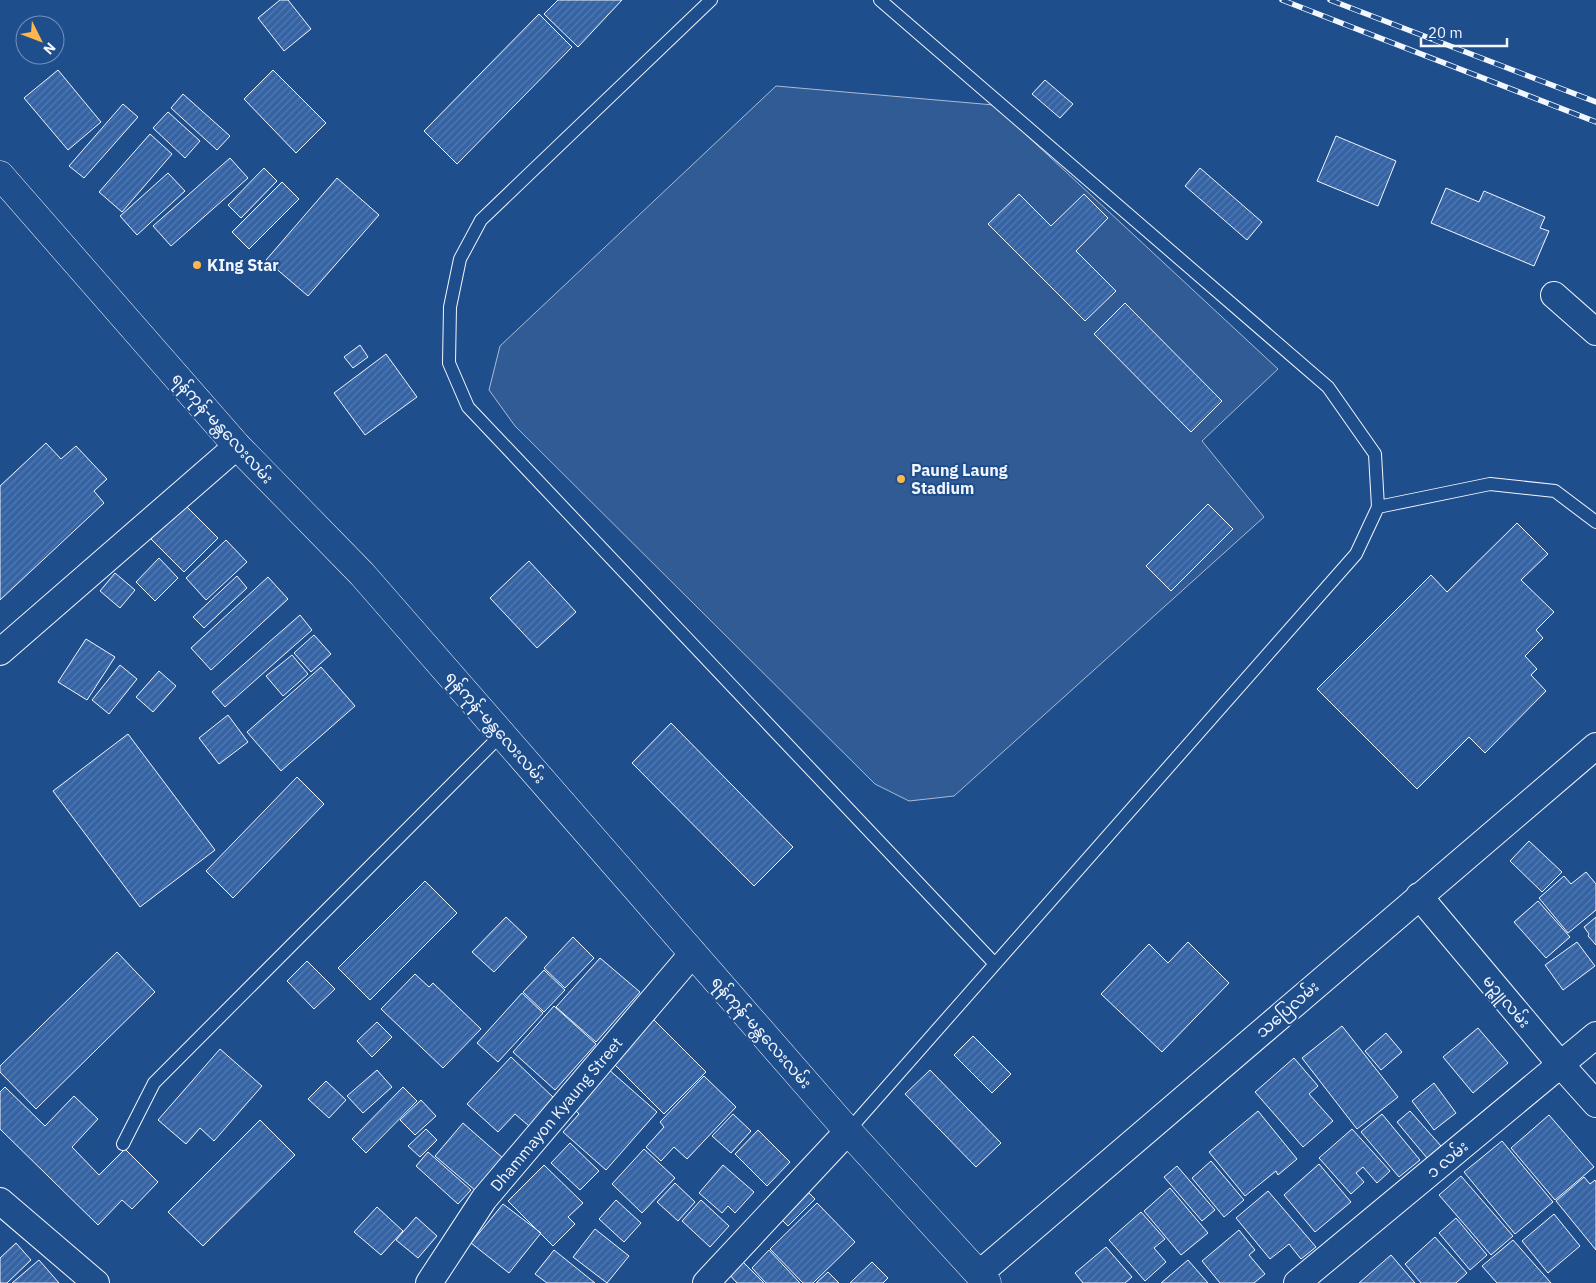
<svg xmlns="http://www.w3.org/2000/svg" width="1596" height="1283" font-family="'IBM Plex Sans','Noto Sans Myanmar',sans-serif">
<style>
.built{fill:#305b95;stroke:#a8bbd7}
.building{fill:url(#building-hatch);stroke:#f2f6ff}
.lines{fill:none;stroke-linecap:round;stroke-linejoin:round}
.lane-casing{stroke:#f2f6ff;stroke-width:14}
.street-casing{stroke:#f2f6ff;stroke-width:28}
.primary-casing{stroke:#f2f6ff;stroke-width:29}
.lane{stroke:#1f4e8c;stroke-width:12}
.street{stroke:#1f4e8c;stroke-width:26}
.primary{stroke:#1f4e8c;stroke-width:28}
.rail-casing{stroke:#f2f6ff;stroke-width:5.5}
.rail{stroke:#1f4e8c;stroke-width:4;stroke-dasharray:11;stroke-linecap:butt}
.poi-dot{fill:#ffb74d;stroke:#1f4e8c;stroke-width:2}
.labels{text-anchor:middle;stroke-width:4;stroke-linejoin:round;paint-order:stroke}
.poi-label{font-size:16px;font-weight:bold;fill:#f2f6ff;stroke:#1f4e8c;text-anchor:start}
.street-label{font-size:16px;fill:#f2f6ff;stroke:#1f4e8c}
</style>
<defs>
<pattern id="building-hatch" width="6" height="6" patternUnits="userSpaceOnUse" patternTransform="scale(1.25)"><rect width="6" height="6" fill="#3563a3"/><path d="M-1 1l2-2M0 6l6-6M5 7l2-2" fill="none" stroke="#537ab1"/></pattern>
</defs>
<rect width="100%" height="100%" fill="#1f4e8c"/>
<path class="built" d="M776 86 994 105 1278 369 1202 441 1264 517 954 796 909 801 875 784 515 426 489 390 500 346Z"/>
<path class="building" d="M280 0H288L311 29 284 51 258 18Z
M558 0H622L578 47 544 14Z
M539 14 572 47 457 164 424 131Z
M58 70 101 122 68 150 24 98Z
M273 70 326 123 296 153 244 99Z
M1045 80 1073 104 1060 118 1032 94Z
M183 94 230 136 217 150 171 108Z
M123 104 138 117 84 178 69 166Z
M168 112 200 141 185 158 153 128Z
M150 134 172 154 122 212 99 192Z
M1336 136 1396 161 1378 206 1317 181Z
M230 158 248 178 171 246 153 226Z
M264 168 277 181 241 218 228 205Z
M1200 168 1262 222 1247 240 1185 186Z
M168 173 185 191 137 235 120 216Z
M337 178 379 215 308 296 266 260Z
M282 182 299 199 249 249 232 232Z
M1446 188 1479 202 1484 191 1545 217 1540 228 1549 231 1534 266 1431 223Z
M1019 194 1051 226 1084 194 1108 218 1076 251 1116 291 1085 321 988 224Z
M1125 303 1222 401 1191 432 1094 334Z
M360 345 368 357 353 368 344 357Z
M386 354 417 397 365 435 334 393Z
M46 443 61 459 76 446 107 479 94 491 104 503 0 600V486Z
M1208 504 1233 529 1171 591 1146 566Z
M185 505 218 538 184 572 151 539Z
M1517 523 1548 554 1521 580 1554 612 1536 630 1543 638 1525 656 1537 669 1531 675 1546 691 1485 753 1469 737 1417 789 1317 689 1431 575 1447 592Z
M226 540 247 562 206 600 186 578Z
M159 558 178 578 155 601 136 582Z
M529 561 576 612 537 648 490 598Z
M115 573 135 590 120 608 100 591Z
M237 576 247 588 204 628 193 617Z
M268 577 288 599 211 670 191 648Z
M300 615 312 630 225 707 212 692Z
M314 635 331 654 311 672 294 653Z
M86 639 115 657 87 700 58 682Z
M292 655 308 674 283 696 266 676Z
M120 665 137 679 109 714 92 700Z
M321 667 355 706 281 771 247 732Z
M159 671 176 686 153 712 136 697Z
M228 715 248 742 219 764 199 738Z
M671 723 793 847 754 886 632 763Z
M128 734 215 850 140 907 53 791Z
M297 777 324 804 233 898 206 871Z
M1529 841 1562 872 1542 892 1510 861Z
M1586 872 1596 884V910L1568 933 1539 898 1564 876 1571 884Z
M425 881 457 913 370 1000 338 968Z
M1538 901 1570 937 1546 958 1514 922Z
M506 917 527 937 494 972 472 952Z
M1596 917V945L1588 936 1589 934 1584 927Z
M573 937 594 958 565 988 544 968Z
M1188 942 1229 983 1162 1052 1101 994 1149 944 1168 963Z
M1577 942 1595 966 1563 990 1545 965Z
M117 952 155 992 36 1109 0 1072V1066Z
M600 958 640 992 596 1042 556 1007Z
M307 961 335 989 314 1009 287 981Z
M544 970 565 990 544 1012 523 992Z
M415 974 429 987 433 983 481 1029 443 1068 381 1009Z
M522 993 543 1013 498 1062 477 1043Z
M554 1006 596 1044 555 1090 513 1052Z
M653 1019 706 1072 664 1114 611 1061Z
M377 1022 392 1037 372 1057 357 1041Z
M1342 1026 1398 1097 1357 1129 1302 1058Z
M1478 1028 1508 1063 1473 1093 1443 1057Z
M1386 1033 1402 1052 1381 1070 1365 1051Z
M973 1036 1011 1074 992 1093 954 1055Z
M220 1049 262 1086 214 1141 200 1128 186 1144 158 1120Z
M511 1057 555 1099 529 1126 515 1114 498 1132 467 1104Z
M1294 1058 1318 1086 1309 1094 1333 1121 1303 1147 1255 1092Z
M607 1068 657 1112 606 1170 563 1132 579 1114 572 1107Z
M377 1070 392 1087 363 1113 347 1096Z
M930 1070 1001 1143 976 1167 905 1094Z
M704 1076 736 1107 687 1159 674 1147 661 1161 646 1147 664 1127 660 1122Z
M326 1081 346 1100 329 1118 308 1099Z
M1434 1083 1456 1113 1434 1130 1412 1101Z
M5 1087 45 1126 74 1096 98 1119 72 1147 99 1175 125 1149 158 1182 132 1209 122 1200 98 1225 0 1129V1092Z
M403 1087 417 1101 366 1153 352 1139Z
M421 1100 436 1116 415 1135 400 1120Z
M1258 1111 1297 1159 1278 1175 1276 1171 1245 1196 1209 1152Z
M1410 1111 1441 1146 1427 1158 1397 1122Z
M733 1114 751 1131 731 1153 712 1136Z
M1382 1114 1420 1160 1399 1177 1361 1132Z
M1549 1115 1594 1167 1555 1200 1511 1148Z
M260 1120 295 1155 203 1246 168 1212Z
M463 1123 504 1159 476 1191 435 1156Z
M426 1129 437 1140 420 1157 408 1146Z
M1352 1129 1390 1171 1377 1183 1363 1167 1356 1173 1364 1182 1351 1194 1319 1158Z
M758 1130 790 1162 767 1186 735 1154Z
M1502 1141 1553 1202 1515 1234 1464 1172Z
M570 1143 599 1171 580 1190 551 1163Z
M644 1149 675 1178 642 1213 612 1184Z
M428 1152 471 1190 458 1204 416 1166Z
M1211 1161 1244 1200 1224 1217 1192 1178Z
M1319 1164 1351 1202 1315 1232 1284 1195Z
M544 1165 583 1203 568 1217 575 1224 553 1246 508 1201Z
M723 1165 754 1192 735 1213 728 1206 722 1213 699 1193Z
M1177 1166 1215 1210 1202 1221 1164 1177Z
M1461 1176 1513 1236 1491 1255 1439 1195Z
M1584 1177 1590 1184 1595 1180 1596 1182V1250L1556 1201Z
M675 1183 695 1202 678 1221 657 1202Z
M1170 1188 1208 1233 1181 1255 1144 1211Z
M805 1189 815 1199 788 1226 778 1216Z
M1268 1191 1316 1247 1301 1259 1289 1244 1270 1259 1236 1218Z
M616 1200 641 1223 624 1242 599 1219Z
M701 1200 729 1226 710 1247 682 1221Z
M817 1203 855 1242 813 1283H803L770 1249Z
M503 1204 541 1233 509 1273 471 1243Z
M377 1207 403 1231 381 1255 354 1232Z
M1141 1212 1165 1239 1154 1248 1166 1262 1145 1281 1109 1240Z
M1554 1214 1580 1246 1548 1273 1522 1241Z
M416 1217 437 1236 418 1258 396 1240Z
M1456 1218 1487 1255 1470 1270 1439 1233Z
M595 1229 629 1256 607 1283 573 1257Z
M1239 1230 1255 1250 1249 1255 1265 1274 1254 1283H1220L1202 1261Z
M1435 1237 1467 1273 1456 1283H1421L1405 1264Z
M1513 1240 1551 1283H1497L1482 1266Z
M16 1243 31 1260 7 1283H0V1258Z
M1106 1247 1132 1277 1125 1283H1083L1075 1273Z
M554 1250 595 1283H547L535 1274Z
M769 1250 800 1283H766L752 1268Z
M1391 1255 1415 1283H1359Z
M39 1260 59 1283H12Z
M741 1260 764 1283H737L728 1273Z
M1188 1260 1208 1283H1161Z
M872 1262 888 1278 883 1283H850Z
M828 1272 839 1283H816Z"/>
<g class="lines">
<defs>
<path id="lane" d="M711 0 481 220 460 259 450 307 449 363 468 407 995 964
M1378 507 1490 484 1555 491 1596 522
M848 1131 1356 554 1378 507 1375 454 1328 387 880 0
M123 1144 154 1083 502 734"/>
<path id="street" d="M1554 295 1596 332
M0 652 237 446
M1419 896 1561 1065 1596 1104
M0 1201 96 1283
M979 1274 1596 746
M429 1283 484 1199 693 953
M706 1283 848 1131
M1297 1283 1596 1035"/>
<path id="primary" d="M0 175 237 446 362 574 848 1131 987 1283"/>
</defs>
<use href="#lane" class="lane-casing"/>
<use href="#street" class="street-casing"/>
<use href="#primary" class="primary-casing"/>
<use href="#lane" class="lane"/>
<use href="#street" class="street"/>
<use href="#primary" class="primary"/>
<defs>
<path id="rail" d="M1282 0 1596 122
M1330 0 1596 102"/>
</defs>
<use href="#rail" class="rail-casing"/>
<use href="#rail" class="rail"/>
</g>
<g class="poi-dot">
<circle cx="197" cy="265" r="5"/>
<circle cx="901" cy="479" r="5"/>
</g>
<g class="labels">
<g class="poi-label">
<text x="207" y="271">KIng Star</text>
<text x="911" y="476">Paung Laung<tspan x="911" dy="18">Stadium</tspan></text>
</g>
<g class="street-label">
<text transform="translate(223 428) rotate(48)" y="6">ရန်ကုန်-မန္တလေးလမ်း</text>
<text transform="translate(496 727) rotate(49)" y="6">ရန်ကုန်-မန္တလေးလမ်း</text>
<text transform="translate(1507 1001) rotate(50)" y="6">မဉ္ဇူလမ်း</text>
<text transform="translate(1287 1009) rotate(-41)" y="6">သပြေလမ်း</text>
<text transform="translate(762 1032) rotate(49)" y="6">ရန်ကုန်-မန္တလေးလမ်း</text>
<text transform="translate(556 1114) rotate(-50)" y="6">Dhammayon Kyaung Street</text>
<text transform="translate(1447 1159) rotate(-40)" y="6">၁ လမ်း</text>
</g>
</g>
<g transform="translate(40 40) rotate(132)"><circle r="24" fill="#1f4e8c" stroke="#7391ba"/>
<path d="M0-4L9 19L0 12L-9 19Z" fill="#ffb74d"/>
<text y="-8" font-size="14" font-weight="bold" text-anchor="middle" fill="#f2f6ff">N</text>
</g>
<path d="M1421 38v8h86v-8" fill="none" stroke="#f2f6ff" stroke-width="2.5"/>
<text x="1428" y="38" font-size="15" fill="#f2f6ff" stroke="#1f4e8c" stroke-width="4" paint-order="stroke">20 m</text>
</svg>
